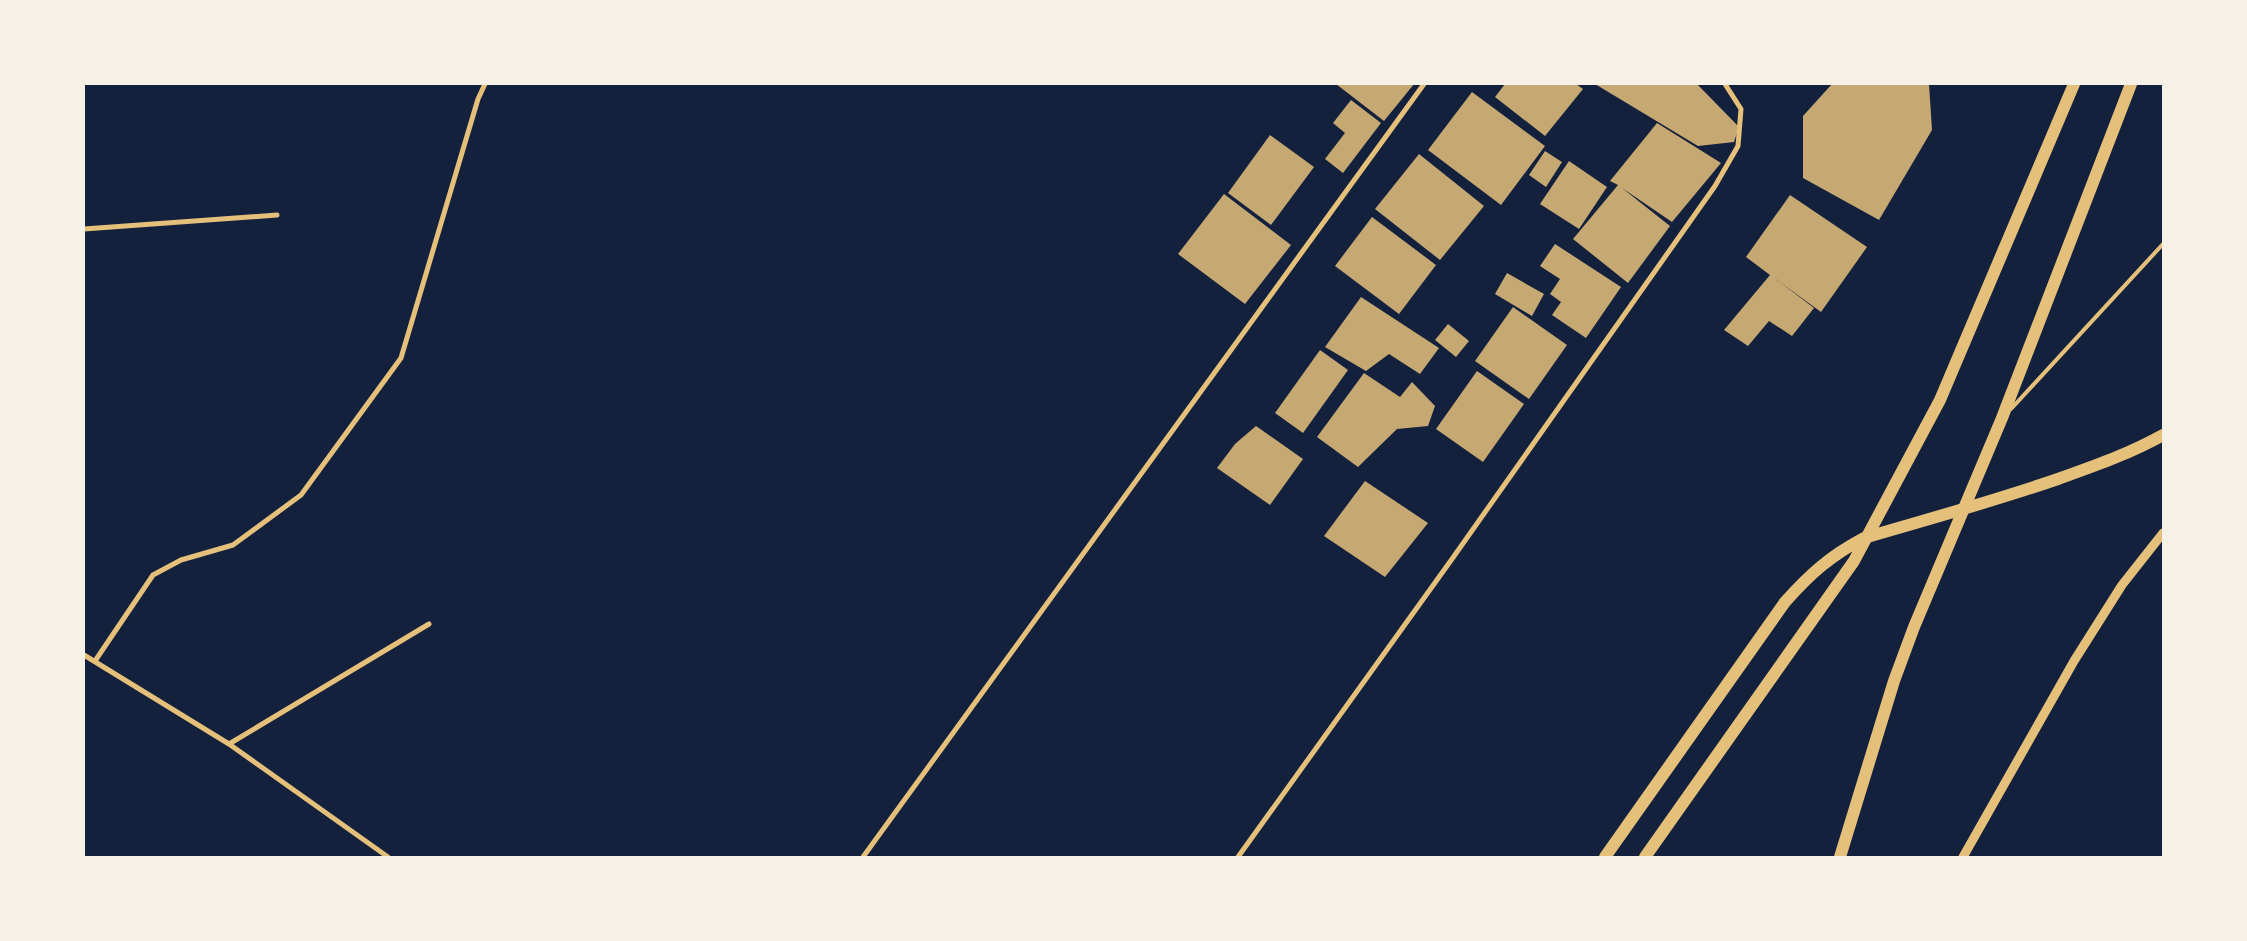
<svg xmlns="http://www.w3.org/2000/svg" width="2247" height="941" font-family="Arial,sans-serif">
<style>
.building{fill:#c6a872}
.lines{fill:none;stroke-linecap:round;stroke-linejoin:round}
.service{stroke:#e5c07b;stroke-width:4}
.minor{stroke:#e5c07b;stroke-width:5}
.tertiary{stroke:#e5c07b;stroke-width:9}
.primary{stroke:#e5c07b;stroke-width:12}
</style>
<rect width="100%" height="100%" fill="#14213d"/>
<path class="building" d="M1336 84H1414L1384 121Z
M1505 84H1576L1583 89 1545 136 1495 97Z
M1595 84H1697L1739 127 1734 142 1698 146Z
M1832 84H1929L1932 130 1879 220 1803 178V116Z
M1472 92 1545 146 1501 205 1428 150Z
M1351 100 1381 123 1343 173 1325 159 1345 133 1333 123Z
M1657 123 1721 163 1672 222 1622 188 1670 226 1628 283 1573 239 1618 185 1610 181Z
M1270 135 1314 167 1271 225 1228 193Z
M1545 151 1562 162 1546 187 1529 175Z
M1419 154 1484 206 1440 260 1375 209Z
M1569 161 1607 187 1579 229 1540 204Z
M1224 194 1291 245 1245 304 1178 254Z
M1790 195 1867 247 1821 312 1773 277 1814 308 1792 336 1769 321 1748 346 1724 330 1770 275 1746 257Z
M1372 217 1436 265 1399 314 1335 266Z
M1555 244 1621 287 1586 338 1552 315 1561 302 1550 294 1560 279 1540 266Z
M1507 273 1544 294 1532 316 1495 294Z
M1361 297 1439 348 1420 374 1389 354 1366 371 1325 347Z
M1513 307 1567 345 1529 399 1475 361Z
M1448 324 1469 341 1456 357 1435 340Z
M1320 350 1348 370 1303 433 1275 413Z
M1477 371 1524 404 1483 462 1436 429Z
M1364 373 1400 397 1412 382 1435 406 1428 426 1397 429 1358 467 1317 437Z
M1256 426 1303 459 1270 505 1217 468 1235 444Z
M1365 481 1428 523 1385 577 1324 536Z"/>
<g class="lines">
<path class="service" d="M2011 409 2163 244"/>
<path class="minor" d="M84 229 277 215
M84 655 229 744 388 857
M95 661 153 575 181 560 233 545 301 495 401 358 478 99 485 84
M229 744 429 624
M863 857 1424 84
M1238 857 1452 559 1715 186 1738 146 1741 109 1725 84"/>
<path class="tertiary" d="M1963 857 2074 661 2122 585 2163 533"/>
<path class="primary" d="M1605 857 1785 602C1810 574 1830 556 1864 538 1929 519 1994 501 2058 479 2094 466 2129 454 2163 435
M1645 857 1854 561 1940 400 2074 84
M1840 857 1894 681 1914 627 2002 418 2131 84"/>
</g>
<rect width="2247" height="941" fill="none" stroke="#f6f1e7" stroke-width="170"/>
</svg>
